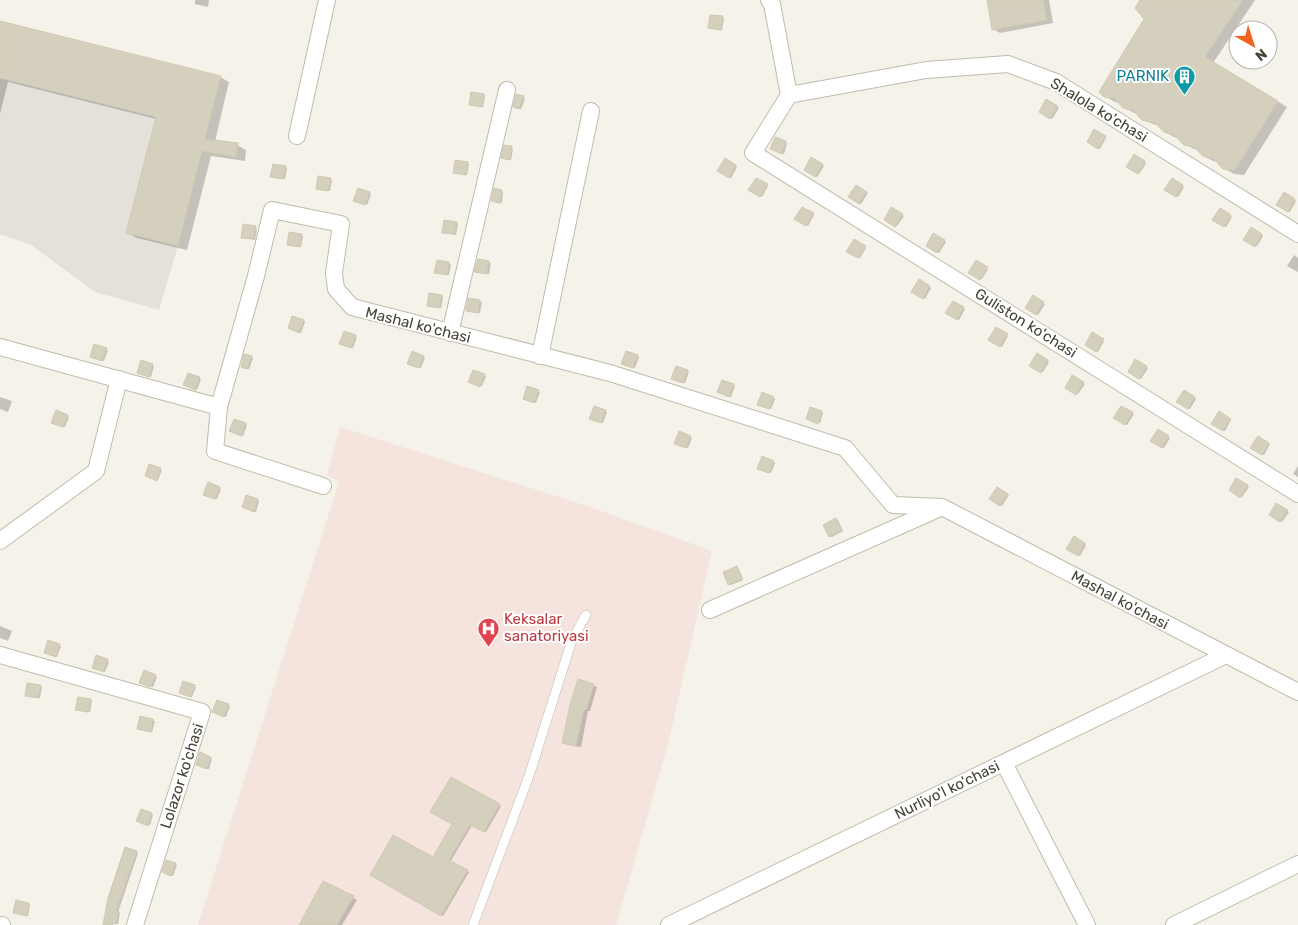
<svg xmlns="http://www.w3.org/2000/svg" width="1298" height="925" font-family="Rubik,sans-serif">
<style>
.industrial{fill:#e3e1da}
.medical{fill:#f4e4dd}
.shadow{fill:#0003}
.building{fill:#d5d0be;stroke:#d0c9b2}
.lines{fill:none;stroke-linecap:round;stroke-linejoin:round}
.service-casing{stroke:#bfbcab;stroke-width:10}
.minor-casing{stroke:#bfbcab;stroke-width:18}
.service{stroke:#fff;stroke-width:9}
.minor{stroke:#fff;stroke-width:16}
.labels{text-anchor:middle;stroke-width:4;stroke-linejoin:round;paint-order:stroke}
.culture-label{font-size:15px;fill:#0d838f;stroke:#fff;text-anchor:end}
.street-label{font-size:15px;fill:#474437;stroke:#fff}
.health-label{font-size:15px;fill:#be3a42;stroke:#fff;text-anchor:start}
</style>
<rect width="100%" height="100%" fill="#f4f2e9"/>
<path class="industrial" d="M0 21 221 76 178 246 159 310 95 292 31 245 0 234Z"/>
<path class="medical" d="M340 427 593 508 712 551 668 744 616 925H198L339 482 327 475Z"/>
<path class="shadow" d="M195 0H209L208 7 195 4Z
M993 0H1049L1053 23 1000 33 993 29Z
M1141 0H1255L1213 63 1287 107 1244 175 1234 174 1224 168 1219 162 1213 161 1204 156 1199 150 1194 149 1185 144 1179 138 1174 137 1164 131 1159 126 1153 124 1143 119 1138 114 1134 113 1124 107 1120 103 1115 102 1105 96 1146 19Z
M722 18 724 19 722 30 711 28Z
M0 22 220 77 229 82 215 141 237 145 246 150 245 161 211 156 187 250 137 238 128 233 156 119 8 82 0 114Z
M483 95 485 96 483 107 472 105Z
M523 98 525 99 521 109 516 108Z
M1047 101 1059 108 1052 119 1041 111Z
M1095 131 1106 138 1100 149 1088 142Z
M775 139 787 143 784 154 773 150Z
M511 148 513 149 511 160 504 159Z
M1134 156 1146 163 1140 173 1128 166Z
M812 159 824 166 817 177 806 170Z
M725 160 737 167 731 178 719 171Z
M467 163 469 164 467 175 454 173Z
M285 167 287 168 285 179 273 177Z
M330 179 332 180 330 191 319 189Z
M757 179 768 186 762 197 750 190Z
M1172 179 1184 187 1178 197 1166 190Z
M856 186 868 193 861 204 849 197Z
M502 191 503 192 502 203 494 202Z
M369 193 371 194 367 205 356 201Z
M1284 194 1296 201 1290 212 1278 205Z
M803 208 814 215 808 226 796 219Z
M892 209 904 216 897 226 885 219Z
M1220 209 1232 217 1226 227 1214 220Z
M457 223 458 224 456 235 445 233Z
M255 228 257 229 255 240 244 238Z
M1252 229 1263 236 1257 246 1245 239Z
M301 235 303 236 301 247 288 245Z
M934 235 946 242 939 253 927 246Z
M854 241 866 248 860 258 848 251Z
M1294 255 1298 258V272L1287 266Z
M438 261 451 264 449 275 437 273Z
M478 261 491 263 489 274 476 272Z
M977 262 988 269 982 279 970 272Z
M919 281 931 288 925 299 913 292Z
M441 296 443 297 441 308 428 306Z
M1033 297 1045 304 1038 315 1027 308Z
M469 300 482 302 480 313 467 311Z
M953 302 965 309 959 320 947 313Z
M304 321 305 322 301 333 291 329Z
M997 329 1008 336 1002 347 990 340Z
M1093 334 1104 341 1098 352 1086 345Z
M355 337H357L353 348 342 344Z
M106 349 108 350 104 361 93 357Z
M245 355 253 358 249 369 244 367Z
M1037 355 1049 362 1043 372 1031 365Z
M637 356 639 357 635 368 624 364Z
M423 357 425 358 421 368 410 365Z
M1136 361 1148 368 1141 379 1129 371Z
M142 362 154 366 151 377 140 373Z
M687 371 689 372 685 383 674 379Z
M484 375 486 376 482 386 471 383Z
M1073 377 1085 384 1078 394 1066 387Z
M199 378 201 379 197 390 186 386Z
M733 385 735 386 731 397 720 393Z
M528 388 540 392 536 403 526 399Z
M1184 391 1196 399 1190 409 1178 402Z
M0 397 12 401 8 412 0 409Z
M773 398 775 399 771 409 760 405Z
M1122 407 1134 414 1127 425 1115 418Z
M811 408 823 413 820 423 809 420Z
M605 411 607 412 603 423 592 419Z
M1219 413 1231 420 1225 431 1213 424Z
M67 416 69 417 65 427 54 423Z
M245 424 247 425 243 436 232 432Z
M1159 431 1170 438 1164 448 1152 441Z
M690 437 692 438 688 448 677 445Z
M1259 437 1270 444 1264 455 1252 448Z
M773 462 775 463 771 473 760 469Z
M150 465 162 470 158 480 148 477Z
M1298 466V477L1293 474Z
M1237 480 1249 487 1242 497 1230 490Z
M219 488 221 489 217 499 206 495Z
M997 488 1009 495 1002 506 991 499Z
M247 496 259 501 256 512 245 508Z
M1277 504 1289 512 1282 522 1270 515Z
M836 520H838L843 531 832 537 830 536Z
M1074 538 1086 545 1080 556 1068 548Z
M737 568 739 569 743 580 731 585 729 584Z
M0 626 12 631 8 641 0 638Z
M49 641 61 646 57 657 47 653Z
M97 657 109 662 105 672 95 668Z
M155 676 157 677 153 687 142 683Z
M184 682 196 687 192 697 182 694Z
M593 685 597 687 590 711H588L581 747 568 745 563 742Z
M40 686 42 687 40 698 28 696Z
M91 700 92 701 90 712 78 710Z
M228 705 230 706 226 717 215 713Z
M141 718 155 721 152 732 140 730Z
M201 754 212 759 209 769 199 766Z
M452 779 501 806 486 832 472 825 450 862 469 872 443 916 371 875 434 858 454 823Z
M141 810 153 815 150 825 139 822Z
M136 853H138L118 912 120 913 118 924H113V925H104Z
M167 861 177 865 173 876 165 873Z
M324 883 357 900 342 925H300Z
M29 904 30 905 28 916 16 913Z"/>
<path class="building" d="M987 0H1043L1047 20 992 30Z
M1140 0H1243L1205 57 1278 101 1235 170 1223 169 1214 159 1203 156 1194 147 1184 145 1174 135 1164 132 1155 123 1142 120 1134 111 1123 108 1115 99 1104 97 1099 92 1144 19 1135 8Z
M710 15 723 16 721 30 708 28Z
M0 21 221 76 205 139 238 143 236 157 202 151 178 246 126 233 156 117 0 78Z
M471 92 484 94 482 107 469 105Z
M516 94 524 96 519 109 513 107Z
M1046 99 1058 106 1050 119 1039 112Z
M1094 129 1106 136 1098 149 1087 142Z
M775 137 786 141 782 154 770 149Z
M504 145 512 146 510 160 501 158Z
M1134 154 1145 161 1138 174 1126 167Z
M811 157 823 164 815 177 804 170Z
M725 158 736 165 729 178 717 171Z
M455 160 468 162 466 175 453 173Z
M273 164 286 166 283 179 270 177Z
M318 176 331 178 328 191 316 189Z
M756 178 768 184 760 197 748 190Z
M1172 178 1183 185 1176 197 1164 190Z
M856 185 867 192 859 204 848 197Z
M358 188 370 192 365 205 353 201Z
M494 188 502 190 500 203 491 201Z
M1284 192 1295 199 1288 212 1276 205Z
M802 207 814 213 806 226 794 219Z
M891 207 903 214 895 227 884 220Z
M1220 208 1231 215 1224 227 1212 220Z
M444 220 457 222 455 234 442 233Z
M243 224 256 226 253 239 241 238Z
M1251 227 1262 234 1255 247 1243 240Z
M289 232 302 234 300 247 287 245Z
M933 233 945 240 937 253 926 246Z
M854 239 866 246 858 258 846 252Z
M478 259 489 261 487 274 474 272Z
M437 260 449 262 447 275 434 273Z
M976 260 988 267 980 280 968 273Z
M919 279 930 286 923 299 911 292Z
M429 293 442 295 439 308 427 306Z
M1033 295 1044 302 1036 315 1025 308Z
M468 298 480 300 478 313 466 311Z
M953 301 964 307 957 320 945 313Z
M292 316 304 320 299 333 288 328Z
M996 327 1008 334 1000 347 988 340Z
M344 331 356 335 351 348 339 344Z
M1092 332 1104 339 1096 352 1085 345Z
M94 344 107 348 102 361 90 357Z
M412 351 424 356 419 368 407 364Z
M626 351 638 355 633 368 621 364Z
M1037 353 1048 360 1041 373 1029 366Z
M244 354 252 356 247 369 241 367Z
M1135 359 1147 366 1139 379 1128 372Z
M141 360 153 364 149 377 137 373Z
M676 366 688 370 683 383 671 379Z
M473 370 485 374 480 387 468 382Z
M188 373 200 377 195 390 183 385Z
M1072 375 1084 382 1076 395 1065 388Z
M722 380 734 384 729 397 717 392Z
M527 386 539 390 534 403 523 399Z
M1184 390 1195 397 1188 409 1176 402Z
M762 392 774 397 769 409 757 405Z
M594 406 606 410 601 423 589 419Z
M1121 406 1133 412 1125 425 1113 418Z
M810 407 822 411 818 424 806 419Z
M56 410 68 415 63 427 51 423Z
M1219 411 1231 419 1223 431 1211 424Z
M234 419 246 423 241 436 229 431Z
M1158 429 1169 436 1162 448 1150 441Z
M679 431 691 436 686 448 674 444Z
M1258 436 1269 443 1262 455 1250 448Z
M762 456 774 461 769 473 757 469Z
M149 464 161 468 157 481 145 476Z
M1236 478 1248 485 1240 498 1229 490Z
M208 482 220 487 215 499 203 495Z
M997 487 1008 494 1000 506 989 499Z
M246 495 258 499 254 512 242 507Z
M1276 503 1288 510 1280 522 1269 515Z
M836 518 842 530 829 537 823 525Z
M1074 536 1085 543 1078 556 1066 549Z
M737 566 742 579 728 585 723 572Z
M48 640 60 644 56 657 44 653Z
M96 655 108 659 104 672 92 668Z
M144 670 156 675 151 687 139 683Z
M578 679 594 684 586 710 584 709 576 746 562 743 570 705Z
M183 681 195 685 191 697 179 693Z
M27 683 41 685 38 698 25 696Z
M78 697 91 699 88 712 75 710Z
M217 700 229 704 224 717 212 712Z
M140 716 153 719 151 732 137 729Z
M200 752 211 757 207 769 196 765Z
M451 777 500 804 484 832 470 825 449 860 468 870 441 916 370 875 393 835 433 857 452 824 430 812Z
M141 809 152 813 148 826 136 821Z
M125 847 137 851 116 911H119L116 924 112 923 111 925H103L108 898Z
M166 860 176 863 171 876 162 872Z
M323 881 354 896 337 925H299Z
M16 900 29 903 27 916 13 913Z"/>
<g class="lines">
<defs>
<path id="service" d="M473 925 529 776 572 640 586 615"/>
<path id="minor" d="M769 0 772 4 789 95 753 153 1298 494
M789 95 926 70 1008 64 1056 82 1298 234
M297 136 327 0
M450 333 507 90
M0 347 219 407 256 276 272 210 341 224 334 273 336 289 352 307 610 373 845 448 893 505 942 507 1298 692
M540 356 591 111
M219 407 215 451 323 486
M0 541 96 471 119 379
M710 610 938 509
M0 655 202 712 135 925
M1004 763 1087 925
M0 925H2
M669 925 1226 655
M1174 925 1298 864"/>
</defs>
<use href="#service" class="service-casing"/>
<use href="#minor" class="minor-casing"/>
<use href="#service" class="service"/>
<use href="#minor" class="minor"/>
</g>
<defs>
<symbol id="building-pin" viewBox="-11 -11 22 30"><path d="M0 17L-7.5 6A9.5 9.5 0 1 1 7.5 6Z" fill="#0f9aa8" stroke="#fff"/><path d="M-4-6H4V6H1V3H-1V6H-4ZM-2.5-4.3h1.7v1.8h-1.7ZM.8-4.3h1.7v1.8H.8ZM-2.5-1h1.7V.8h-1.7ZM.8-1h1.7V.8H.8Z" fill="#fff"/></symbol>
<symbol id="hospital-pin" viewBox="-11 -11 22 30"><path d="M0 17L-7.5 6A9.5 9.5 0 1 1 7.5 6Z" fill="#e0444e" stroke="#fff"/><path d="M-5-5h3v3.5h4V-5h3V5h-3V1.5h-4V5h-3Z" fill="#fff"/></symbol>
</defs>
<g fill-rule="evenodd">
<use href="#building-pin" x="1172" y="64" width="25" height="34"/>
<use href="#hospital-pin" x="476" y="616" width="25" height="34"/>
</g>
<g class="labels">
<g class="culture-label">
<text x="1169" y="81">PARNIK</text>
</g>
<g class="street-label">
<text transform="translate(1099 110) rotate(31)" y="5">Shalola ko'chasi</text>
<text transform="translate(1026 323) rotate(32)" y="5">Guliston ko'chasi</text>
<text transform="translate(418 325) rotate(14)" y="5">Mashal ko'chasi</text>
<text transform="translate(1120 600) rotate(28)" y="5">Mashal ko'chasi</text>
<text transform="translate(182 776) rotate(-72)" y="5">Lolazor ko'chasi</text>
<text transform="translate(947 790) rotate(-26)" y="5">Nurliyo'l ko'chasi</text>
</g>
<g class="health-label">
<text x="504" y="624">Keksalar<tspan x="504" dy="17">sanatoriyasi</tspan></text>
</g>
</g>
<g transform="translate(1253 45) rotate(141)"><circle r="24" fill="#ffffff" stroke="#b5b4af"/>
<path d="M0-4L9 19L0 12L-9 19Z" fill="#f46220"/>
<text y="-8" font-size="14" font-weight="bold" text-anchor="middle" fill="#474437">N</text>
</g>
</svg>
